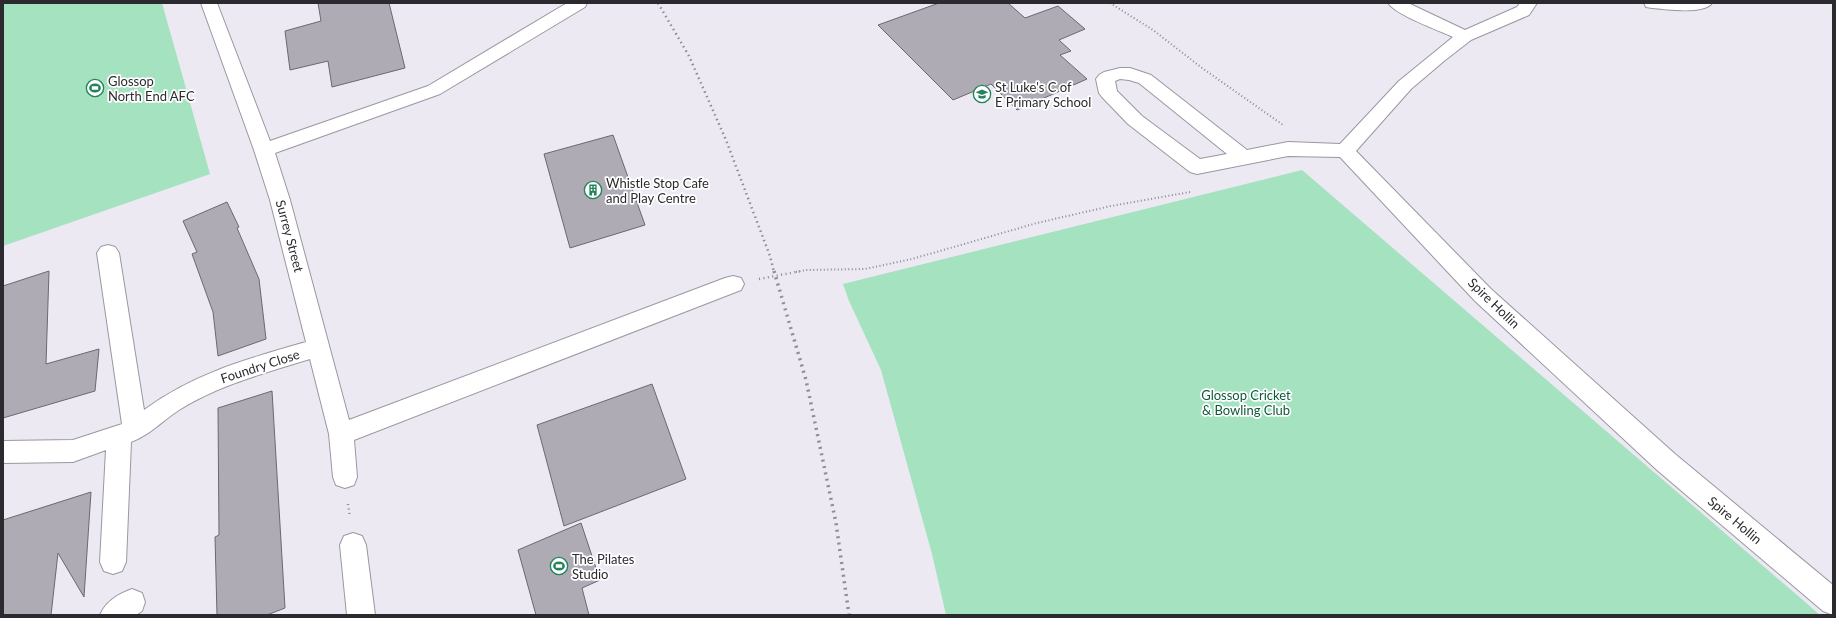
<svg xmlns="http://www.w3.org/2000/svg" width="1836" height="618" font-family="Lato,sans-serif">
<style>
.green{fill:#a4e2c0}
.building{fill:#aeabb4;stroke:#6b6871}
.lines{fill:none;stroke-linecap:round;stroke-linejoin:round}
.minor-casing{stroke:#9a97a0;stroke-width:2}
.path-far1{stroke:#8b8990;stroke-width:2;stroke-dasharray:1 2.5;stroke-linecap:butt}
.path{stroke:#8b8990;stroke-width:2.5;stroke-dasharray:1 3.5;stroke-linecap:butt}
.minor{fill:#fff;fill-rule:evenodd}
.rail-far1{stroke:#908d95;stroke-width:2.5;stroke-dasharray:1.5 3.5;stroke-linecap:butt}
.rail{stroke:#908d95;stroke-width:3.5;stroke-dasharray:2 4.5;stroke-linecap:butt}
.labels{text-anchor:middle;stroke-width:3.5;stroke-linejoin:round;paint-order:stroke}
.poi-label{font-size:13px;fill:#2b2a2e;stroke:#fff;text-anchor:start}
.street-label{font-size:13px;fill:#2b2a2e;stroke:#fff}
.park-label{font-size:13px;fill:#0e593b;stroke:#fff}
</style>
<rect width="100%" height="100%" fill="#ede9f3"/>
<path class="green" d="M3 3H162L210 174 3 246Z
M1302 170 1797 595 1820 615H946L932 554 881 370 849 301 843 284Z"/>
<path class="building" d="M318 3H389L405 68 332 87 328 61 290 70 285 31 321 21Z
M939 3H1008L1025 18 1058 6 1085 29 1059 40 1071 51 1060 55 1087 79 1017 110 991 84 953 100 878 25Z
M613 135 645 225 570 248 544 154Z
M227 202 239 227 237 228 259 279 266 339 218 356 213 312 192 254 197 252 183 221Z
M49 271 46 364 99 349 95 391 3 418V286Z
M652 384 686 479 564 526 537 425Z
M272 391 285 608 267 615H217L215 537 219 535 218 408Z
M91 492 84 597 58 553 51 615H3V520Z
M581 523 600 580 582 588 589 615H536L518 550Z"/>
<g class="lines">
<defs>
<path id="minor" d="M201 3H217L270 141 428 86 567 3H587L585 7 440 94 275 153 290 200 349 420 725 278 733 276 741 278 744 284 741 290 354 440 357 477 354 485 345 488 336 485 333 477 329 434 310 359C265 373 219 385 179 410 162 421 150 435 131 442L126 562 122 571 113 574 104 571 100 562 106 450 73 462 3 463V441L73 440 122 424 97 253 101 247 108 245 115 247 119 253 144 410C194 373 247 359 306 342L270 200 254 150Z
M1388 3H1408L1465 30 1517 7 1520 3H1537L1529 15 1471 40 1444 61 1411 89 1356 151 1491 289 1675 454 1833 585V615L1823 611 1657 470 1475 301 1340 157 1288 156 1197 174 1190 172 1128 124 1102 97 1099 93 1096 79 1099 75 1104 72 1120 68H1130L1151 75 1247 150 1288 142 1340 144 1399 81 1453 37C1438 30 1396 15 1388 3ZM1120 79 1129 80 1139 83 1227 154 1200 159 1142 116 1117 91 1115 81Z
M1644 3H1712C1704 15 1666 9 1652 8L1646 7Z
M353 533 362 536 366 545 375 615H347L340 545 344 536Z
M132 589 142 593 145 602 142 611 136 615H100C106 601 118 594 132 589Z"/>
</defs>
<use href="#minor" class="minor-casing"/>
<path class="path-far1" d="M1110 3 1153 30 1202 68 1283 125
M796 272 806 270 865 269 912 259 1037 223 1111 206 1190 192"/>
<path class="path" d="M759 279 801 271
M348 504 350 517"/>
<use href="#minor" class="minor"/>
<path class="rail-far1" d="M658 3 689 56 726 140 770 256 774 272"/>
<path class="rail" d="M774 271 806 380 836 523 849 615"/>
</g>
<defs>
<symbol id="stadium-ring" viewBox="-11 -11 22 22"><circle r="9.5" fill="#fff" stroke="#24835a" stroke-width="1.5"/><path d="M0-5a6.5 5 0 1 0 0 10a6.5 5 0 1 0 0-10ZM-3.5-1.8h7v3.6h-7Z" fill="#24835a"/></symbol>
<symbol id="school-ring" viewBox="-11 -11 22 22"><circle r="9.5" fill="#fff" stroke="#24835a" stroke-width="1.5"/><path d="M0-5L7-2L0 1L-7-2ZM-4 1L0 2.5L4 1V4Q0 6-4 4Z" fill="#24835a"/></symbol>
<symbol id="building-ring" viewBox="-11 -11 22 22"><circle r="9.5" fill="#fff" stroke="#24835a" stroke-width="1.5"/><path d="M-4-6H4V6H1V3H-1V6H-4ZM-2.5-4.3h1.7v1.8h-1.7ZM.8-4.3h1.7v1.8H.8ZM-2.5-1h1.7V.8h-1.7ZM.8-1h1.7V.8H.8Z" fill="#24835a"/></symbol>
</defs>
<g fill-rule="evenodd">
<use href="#stadium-ring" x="85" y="78" width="20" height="20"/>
<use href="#school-ring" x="972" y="84" width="20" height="20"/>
<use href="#building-ring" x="583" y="180" width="20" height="20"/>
<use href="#stadium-ring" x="549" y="556" width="20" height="20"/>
</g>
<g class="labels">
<g class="poi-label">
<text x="108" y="86">Glossop<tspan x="108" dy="15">North End AFC</tspan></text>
<text x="995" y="92">St Luke's C of<tspan x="995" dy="15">E Primary School</tspan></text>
<text x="606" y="188">Whistle Stop Cafe<tspan x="606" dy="15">and Play Centre</tspan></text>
<text x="572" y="564">The Pilates<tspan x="572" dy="15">Studio</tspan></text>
</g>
<g class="street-label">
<text transform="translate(290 236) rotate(75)" y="5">Surrey Street</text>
<text transform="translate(1494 303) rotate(44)" y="5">Spire Hollin</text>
<text transform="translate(260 366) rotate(-18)" y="5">Foundry Close</text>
<text transform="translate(1735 520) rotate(40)" y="5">Spire Hollin</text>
</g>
<g class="park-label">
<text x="1246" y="400">Glossop Cricket<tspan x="1246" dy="15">&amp; Bowling Club</tspan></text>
</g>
</g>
<rect width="1836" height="618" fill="none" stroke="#2b2a2e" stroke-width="8"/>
</svg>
